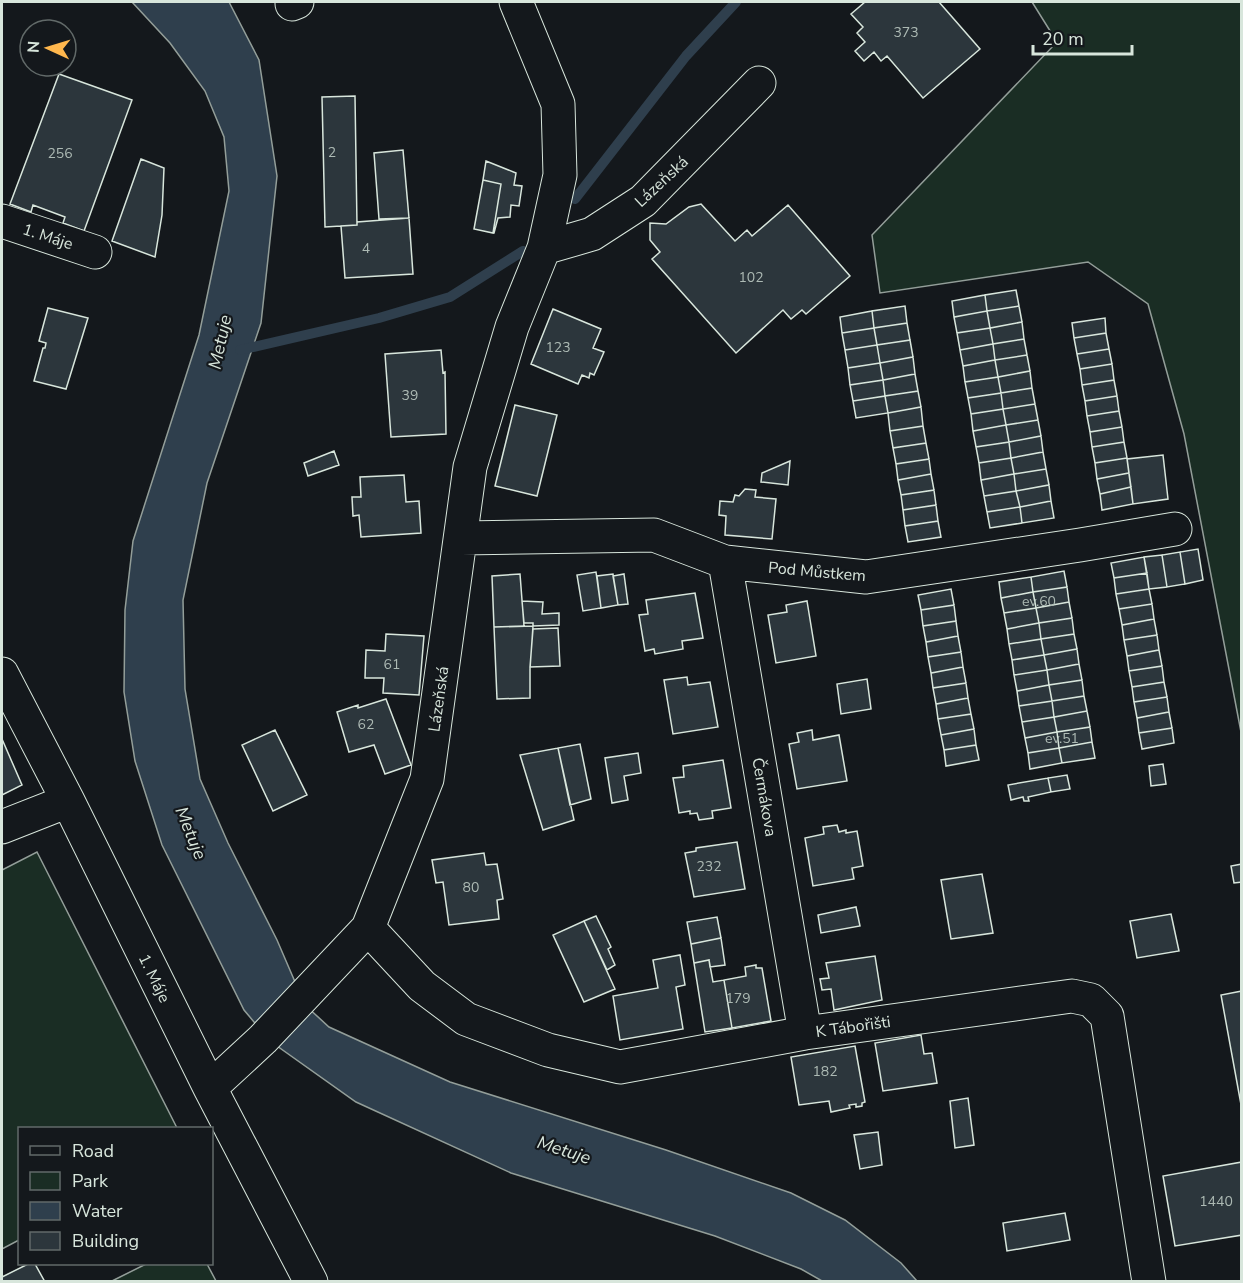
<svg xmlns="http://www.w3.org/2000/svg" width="1243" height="1283" font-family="'Nunito Sans',sans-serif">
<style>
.green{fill:#1a2d24;stroke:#939e99;stroke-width:1.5}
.water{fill:#2f3f4d;stroke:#939e99;stroke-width:1.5}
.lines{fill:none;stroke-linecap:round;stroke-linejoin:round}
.stream{stroke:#2f3f4d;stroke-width:10}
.building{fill:#2c363c;stroke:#d8e6dc;stroke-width:1.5}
.minor-casing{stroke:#d8e6dc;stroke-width:35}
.minor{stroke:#14181c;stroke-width:33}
.labels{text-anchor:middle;stroke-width:4.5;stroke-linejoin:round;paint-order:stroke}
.number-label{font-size:14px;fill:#adbab4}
.street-label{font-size:16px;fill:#d8e6dc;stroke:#14181c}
.water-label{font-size:18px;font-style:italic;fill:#d8e6dc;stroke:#14181c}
</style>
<rect width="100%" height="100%" fill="#14181c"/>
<path class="green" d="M1032 2H1241V732L1184 434 1148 304 1088 262 880 293 872 235 1057 42Z
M37 852 177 1128H20L19 1240 2 1249V870Z
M146 1264H207L216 1281H112Z"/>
<path class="water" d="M132 2H229L259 60 277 176 261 323 207 483 183 600 185 689 200 779 228 843 277 940 305 1005 329 1027 450 1082 666 1150 791 1193 845 1220 901 1263 917 1281H822L801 1269 715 1236 511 1173 356 1102 270 1041 244 1010 162 845 135 761 124 692 125 610 133 541 199 335 229 191 224 137 205 91 170 43Z"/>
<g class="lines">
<path class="stream" d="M575 199 686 56 736 2
M240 350 379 318 450 297 523 251"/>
</g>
<path class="building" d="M865 2H939L980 49 923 98 887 56 881 61 874 52 864 61 855 51 865 42 857 33 863 27 851 14Z
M59 74 132 100 84 231 63 223 65 217 33 205 31 212 10 204Z
M355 96 357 225 325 227 322 97Z
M403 150 409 218 379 219 374 153Z
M141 159 164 168 162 215 155 257 112 241Z
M486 161 516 173 514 185 522 186 519 206 511 205 510 217 498 218 494 233H493L501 184 483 180Z
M483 180 501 184 493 233 474 229Z
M701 204 735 241 747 230 752 236 788 205 850 276 806 314 802 310 791 319 783 310 736 353 652 259 660 252 650 240V223L666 224 689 207Z
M409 218 413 274 345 278 341 226 357 225V222Z
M1016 290 1019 306 987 311 985 295Z
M985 295 987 311 954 317 952 301Z
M905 306 907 323 874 328 872 311Z
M1019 306 1022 322 990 328 987 311Z
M48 308 88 318 66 389 34 381 43 348H45L46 343 39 341Z
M553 309 601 329 593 348 604 352 594 375 590 373 589 378 582 375 578 384 531 364Z
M872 311 874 328 842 333 840 317Z
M987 311 990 328 957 333 954 317Z
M1105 318 1106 333 1074 338 1072 323Z
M1022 322 1024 339 993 344 990 328Z
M907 323 910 340 877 345 874 328Z
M874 328 877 345 845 350 842 333Z
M990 328 993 344 960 350 957 333Z
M1106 333 1109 349 1077 354 1074 338Z
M1024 339 1027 355 995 360 993 344Z
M910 340 913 357 880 363 877 345Z
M993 344 995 360 963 366 960 350Z
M877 345 880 363 848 368 845 350Z
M1109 349 1112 364 1080 369 1077 354Z
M441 350 443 373 445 372 446 434 391 437 385 354Z
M1027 355 1030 371 998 377 995 360Z
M913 357 915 374 883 380 880 363Z
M995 360 998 377 965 382 963 366Z
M880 363 883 380 850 385 848 368Z
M1112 364 1114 380 1082 385 1080 369Z
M1030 371 1032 388 1001 393 998 377Z
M915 374 918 391 885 396 883 380Z
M998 377 1001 393 968 398 965 382Z
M883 380 885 396 853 401 850 385Z
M1114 380 1117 396 1085 401 1082 385Z
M1032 388 1035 404 1003 409 1001 393Z
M918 391 921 407 888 413 885 396Z
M1001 393 1003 409 971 414 968 398Z
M885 396 888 413 856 418 853 401Z
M1117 396 1119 411 1087 416 1085 401Z
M1035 404 1038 420 1006 425 1003 409Z
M515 405 557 415 537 496 495 486Z
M921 407 923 426 890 431 888 413Z
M1003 409 1006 425 973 431 971 414Z
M1119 411 1122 427 1090 432 1087 416Z
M1038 420 1041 436 1009 442 1006 425Z
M1006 425 1009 442 976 447 973 431Z
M923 426 926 443 893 448 890 431Z
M1122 427 1124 442 1092 447 1090 432Z
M1041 436 1043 452 1011 458 1009 442Z
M1009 442 1011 458 979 463 976 447Z
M1124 442 1127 458 1095 463 1092 447Z
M926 443 929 459 896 464 893 448Z
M334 451 339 465 308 476 304 463Z
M1043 452 1046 469 1014 474 1011 458Z
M1163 455 1168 499 1133 504 1127 459Z
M1011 458 1014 474 981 480 979 463Z
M1127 458 1129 473 1097 479 1095 463Z
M929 459 931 474 898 480 896 464Z
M790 461 788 485 761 482 762 473Z
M1046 469 1049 485 1016 491 1014 474Z
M1129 473 1131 487 1100 494 1097 479Z
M931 474 934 490 901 495 898 480Z
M1014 474 1016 491 984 496 981 480Z
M404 475 406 502 419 501 421 533 361 537 359 515 353 516 352 497H361L360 477Z
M1049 485 1051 501 1020 507 1016 491Z
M1131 487 1133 504 1102 510 1100 494Z
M745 489 756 490 755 497 776 499 772 539 725 535 726 516 719 515 720 501 733 502 735 495 739 496Z
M934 490 936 505 903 510 901 495Z
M1016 491 1020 507 987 512 984 496Z
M1051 501 1054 518 1022 523 1020 507Z
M936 505 938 521 905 526 903 510Z
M1020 507 1022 523 990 528 987 512Z
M938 521 941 537 908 542 905 526Z
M1198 549 1203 580 1185 584 1180 552Z
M1180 552 1185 584 1167 587 1162 555Z
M1162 555 1167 587 1149 589 1144 557Z
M1144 557 1147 573 1114 578 1111 563Z
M1064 571 1067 587 1033 592 1031 577Z
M596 572 601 608 583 611 577 575Z
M1147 573 1149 589 1116 594 1114 578Z
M520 574 524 626 494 627 492 576Z
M613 574 618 605 601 608 597 576Z
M624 574 628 604 618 605 613 576Z
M1031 577 1033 592 1001 598 999 582Z
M1067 587 1069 602 1036 608 1033 592Z
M951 589 954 605 921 610 918 595Z
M1149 589 1152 604 1119 609 1116 594Z
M1033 592 1036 608 1004 613 1001 598Z
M695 593 703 638 682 641 683 649 655 654 654 649 645 651 639 615 648 614 646 600Z
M522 601 543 602 542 614 559 613V625L533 626V623H524Z
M807 601 816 656 776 663 768 615 787 612 786 605Z
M1069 602 1072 618 1039 623 1036 608Z
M1152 604 1154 619 1122 625 1119 609Z
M954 605 956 621 923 626 921 610Z
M1036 608 1039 623 1007 629 1004 613Z
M1072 618 1074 634 1041 639 1039 623Z
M1154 619 1157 635 1124 640 1122 625Z
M956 621 958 636 926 642 923 626Z
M1039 623 1041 639 1009 644 1007 629Z
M533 626 530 669V698L497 699 494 627Z
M558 628 560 666 530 667 533 629Z
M386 634 424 636 419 695 383 693 384 678H365L366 650 385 651Z
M1074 634 1077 649 1044 655 1041 639Z
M1157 635 1159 650 1127 656 1124 640Z
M958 636 961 652 928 657 926 642Z
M1041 639 1044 655 1012 660 1009 644Z
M1077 649 1079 664 1047 670 1044 655Z
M1159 650 1162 666 1129 671 1127 656Z
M961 652 963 667 931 673 928 657Z
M1044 655 1047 670 1014 675 1012 660Z
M1079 664 1082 680 1049 685 1047 670Z
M1162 666 1164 682 1132 687 1129 671Z
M963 667 966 683 933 688 931 673Z
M1047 670 1049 685 1017 691 1014 675Z
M687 677 688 685 710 682 718 727 673 734 664 680Z
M867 679 871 709 841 714 837 684Z
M1082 680 1084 696 1052 701 1049 685Z
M1164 682 1167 697 1134 702 1132 687Z
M966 683 968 698 936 704 933 688Z
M1049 685 1052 701 1019 706 1017 691Z
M1084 696 1087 711 1054 717 1052 701Z
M1167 697 1169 712 1137 718 1134 702Z
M968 698 971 714 938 719 936 704Z
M386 699 411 765 385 774 374 745 349 752 337 712 358 705V708Z
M1052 701 1054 717 1022 722 1019 706Z
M1087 711 1090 727 1057 732 1054 717Z
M1169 712 1172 728 1139 733 1137 718Z
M971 714 974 729 941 735 938 719Z
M1054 717 1057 732 1025 738 1022 722Z
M1090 727 1092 742 1059 748 1057 732Z
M1172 728 1174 743 1142 749 1139 733Z
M974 729 976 745 944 750 941 735Z
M275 730 307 795 273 811 242 745Z
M812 730 813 740 839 735 847 781 797 789 789 744 799 742 797 733Z
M1057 732 1059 748 1028 753 1025 738Z
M2 739 22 785 2 795Z
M1092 742 1095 758 1062 763 1059 748Z
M580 744 591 799 570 805 558 748Z
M976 745 979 760 946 766 944 750Z
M558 748 574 820 543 830 520 755Z
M1059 748 1062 763 1030 769 1028 753Z
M638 753 641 773 624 776 628 800 612 803 605 758Z
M723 760 731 808 712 811 713 818 699 820 697 813 690 814V811L679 813 673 778 684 777 683 766Z
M1163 764 1166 784 1151 786 1149 766Z
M1067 775 1070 789 1051 792 1048 778Z
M1048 778 1051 792 1028 797 1029 801H1024L1023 797 1011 800 1008 785Z
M837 825 839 832 846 830V833L857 831 863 866 852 868 854 879 813 886 805 838 824 834 823 827Z
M737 842 745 889 694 897 685 853 696 851V848Z
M484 853 486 865 497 864 503 899 497 900 499 919 449 925 443 882 436 883 432 860Z
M1242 864V882L1234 883 1231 866Z
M982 874 993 933 951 939 941 880Z
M856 907 860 926 821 933 818 915Z
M1171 914 1179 951 1137 958 1130 921Z
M596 916 611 947 608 949 615 965 607 970 584 921Z
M717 917 721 938 691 944 687 922Z
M584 921 615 989 584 1002 553 935Z
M721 938 725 965 710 967 709 960 694 963 691 944Z
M680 955 685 985 676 987 683 1029 620 1040 613 996 658 988 653 960Z
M875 956 882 1000 834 1010 831 989 822 990 820 979 829 978 826 963Z
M709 960 713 982 724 980 732 1028 705 1032 694 963Z
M756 965V968H762L771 1021 732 1028 724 980 746 976 745 967Z
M1242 991V1110L1221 995Z
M921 1035 924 1054 932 1053 937 1083 883 1091 875 1043Z
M855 1046 865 1102 862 1103V1106L856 1107V1104L849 1105 850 1108 831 1112 829 1101 799 1105 791 1057Z
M968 1098 974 1145 955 1148 950 1101Z
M878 1132 882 1165 860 1169 854 1135Z
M1242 1162V1235L1175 1246 1163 1176Z
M1065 1213 1070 1240 1007 1251 1003 1223Z
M28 1264H35L45 1282H2V1277Z"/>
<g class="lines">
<defs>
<path id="minor" d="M292 4 297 2
M2 221 95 252
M544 248 592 234 643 201 759 83
M461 538 654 535 725 562 866 577 1080 545 1175 529
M725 562 805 1033
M2 674 68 801 210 1088 311 1282
M2 827 68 801
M368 928 422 986 466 1019 548 1050 620 1067 805 1033 1072 996 1091 1000 1107 1016 1149 1282
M210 1088 263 1039 368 928 427 779 470 467 512 327 544 248 560 175 558 104 516 2"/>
</defs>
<use href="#minor" class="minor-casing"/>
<use href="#minor" class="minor"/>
</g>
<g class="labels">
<g class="number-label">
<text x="906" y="37">373</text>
<text x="332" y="157">2</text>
<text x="60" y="158">256</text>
<text x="366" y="253">4</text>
<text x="751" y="282">102</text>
<text x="558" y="352">123</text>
<text x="410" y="400">39</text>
<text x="1039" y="606">ev.60</text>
<text x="392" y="669">61</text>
<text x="366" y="729">62</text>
<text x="1062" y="743">ev.51</text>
<text x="709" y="871">232</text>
<text x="471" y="892">80</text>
<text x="738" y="1003">179</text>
<text x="825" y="1076">182</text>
<text x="1216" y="1206">1440</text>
</g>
<g class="street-label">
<text transform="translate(661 181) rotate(-43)" y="6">Lázeňská</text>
<text transform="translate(48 236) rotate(18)" y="6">1. Máje</text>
<text transform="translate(817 571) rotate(5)" y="6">Pod Můstkem</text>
<text transform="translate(438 699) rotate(-82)" y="6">Lázeňská</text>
<text transform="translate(765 797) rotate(80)" y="6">Čermákova</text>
<text transform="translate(155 978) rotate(64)" y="6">1. Máje</text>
<text transform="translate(853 1026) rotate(-8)" y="6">K Tábořišti</text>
</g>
<g class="water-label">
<text transform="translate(220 342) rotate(-78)" y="6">Metuje</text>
<text transform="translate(191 833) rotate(68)" y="6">Metuje</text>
<text transform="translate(564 1150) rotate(18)" y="6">Metuje</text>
</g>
</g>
<rect width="1243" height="1283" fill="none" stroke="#d8e6dc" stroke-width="6"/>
<rect x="18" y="1127" width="195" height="138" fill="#14181c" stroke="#626a69" stroke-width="1.5"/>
<rect x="30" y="1146" width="30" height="9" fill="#14181c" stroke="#626a69" stroke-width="1.5"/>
<text x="72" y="1157" font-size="18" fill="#d8e6dc">Road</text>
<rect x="30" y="1172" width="30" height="18" fill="#1a2d24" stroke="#626a69" stroke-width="1.5"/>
<text x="72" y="1187" font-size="18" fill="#d8e6dc">Park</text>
<rect x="30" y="1202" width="30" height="18" fill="#2f3f4d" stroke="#626a69" stroke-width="1.5"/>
<text x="72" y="1217" font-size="18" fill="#d8e6dc">Water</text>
<rect x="30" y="1232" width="30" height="18" fill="#2c363c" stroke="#626a69" stroke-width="1.5"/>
<text x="72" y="1247" font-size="18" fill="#d8e6dc">Building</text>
<g transform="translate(48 48) rotate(274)"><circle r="28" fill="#14181c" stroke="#626a69" stroke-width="1.5"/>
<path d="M0-4.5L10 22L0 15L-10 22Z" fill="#ffb74d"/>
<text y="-9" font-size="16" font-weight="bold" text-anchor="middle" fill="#d8e6dc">N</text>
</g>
<path d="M1033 45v9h99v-9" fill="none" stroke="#d8e6dc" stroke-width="3"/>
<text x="1042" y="45" font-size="18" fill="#d8e6dc" stroke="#14181c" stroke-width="4.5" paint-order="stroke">20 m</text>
</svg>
